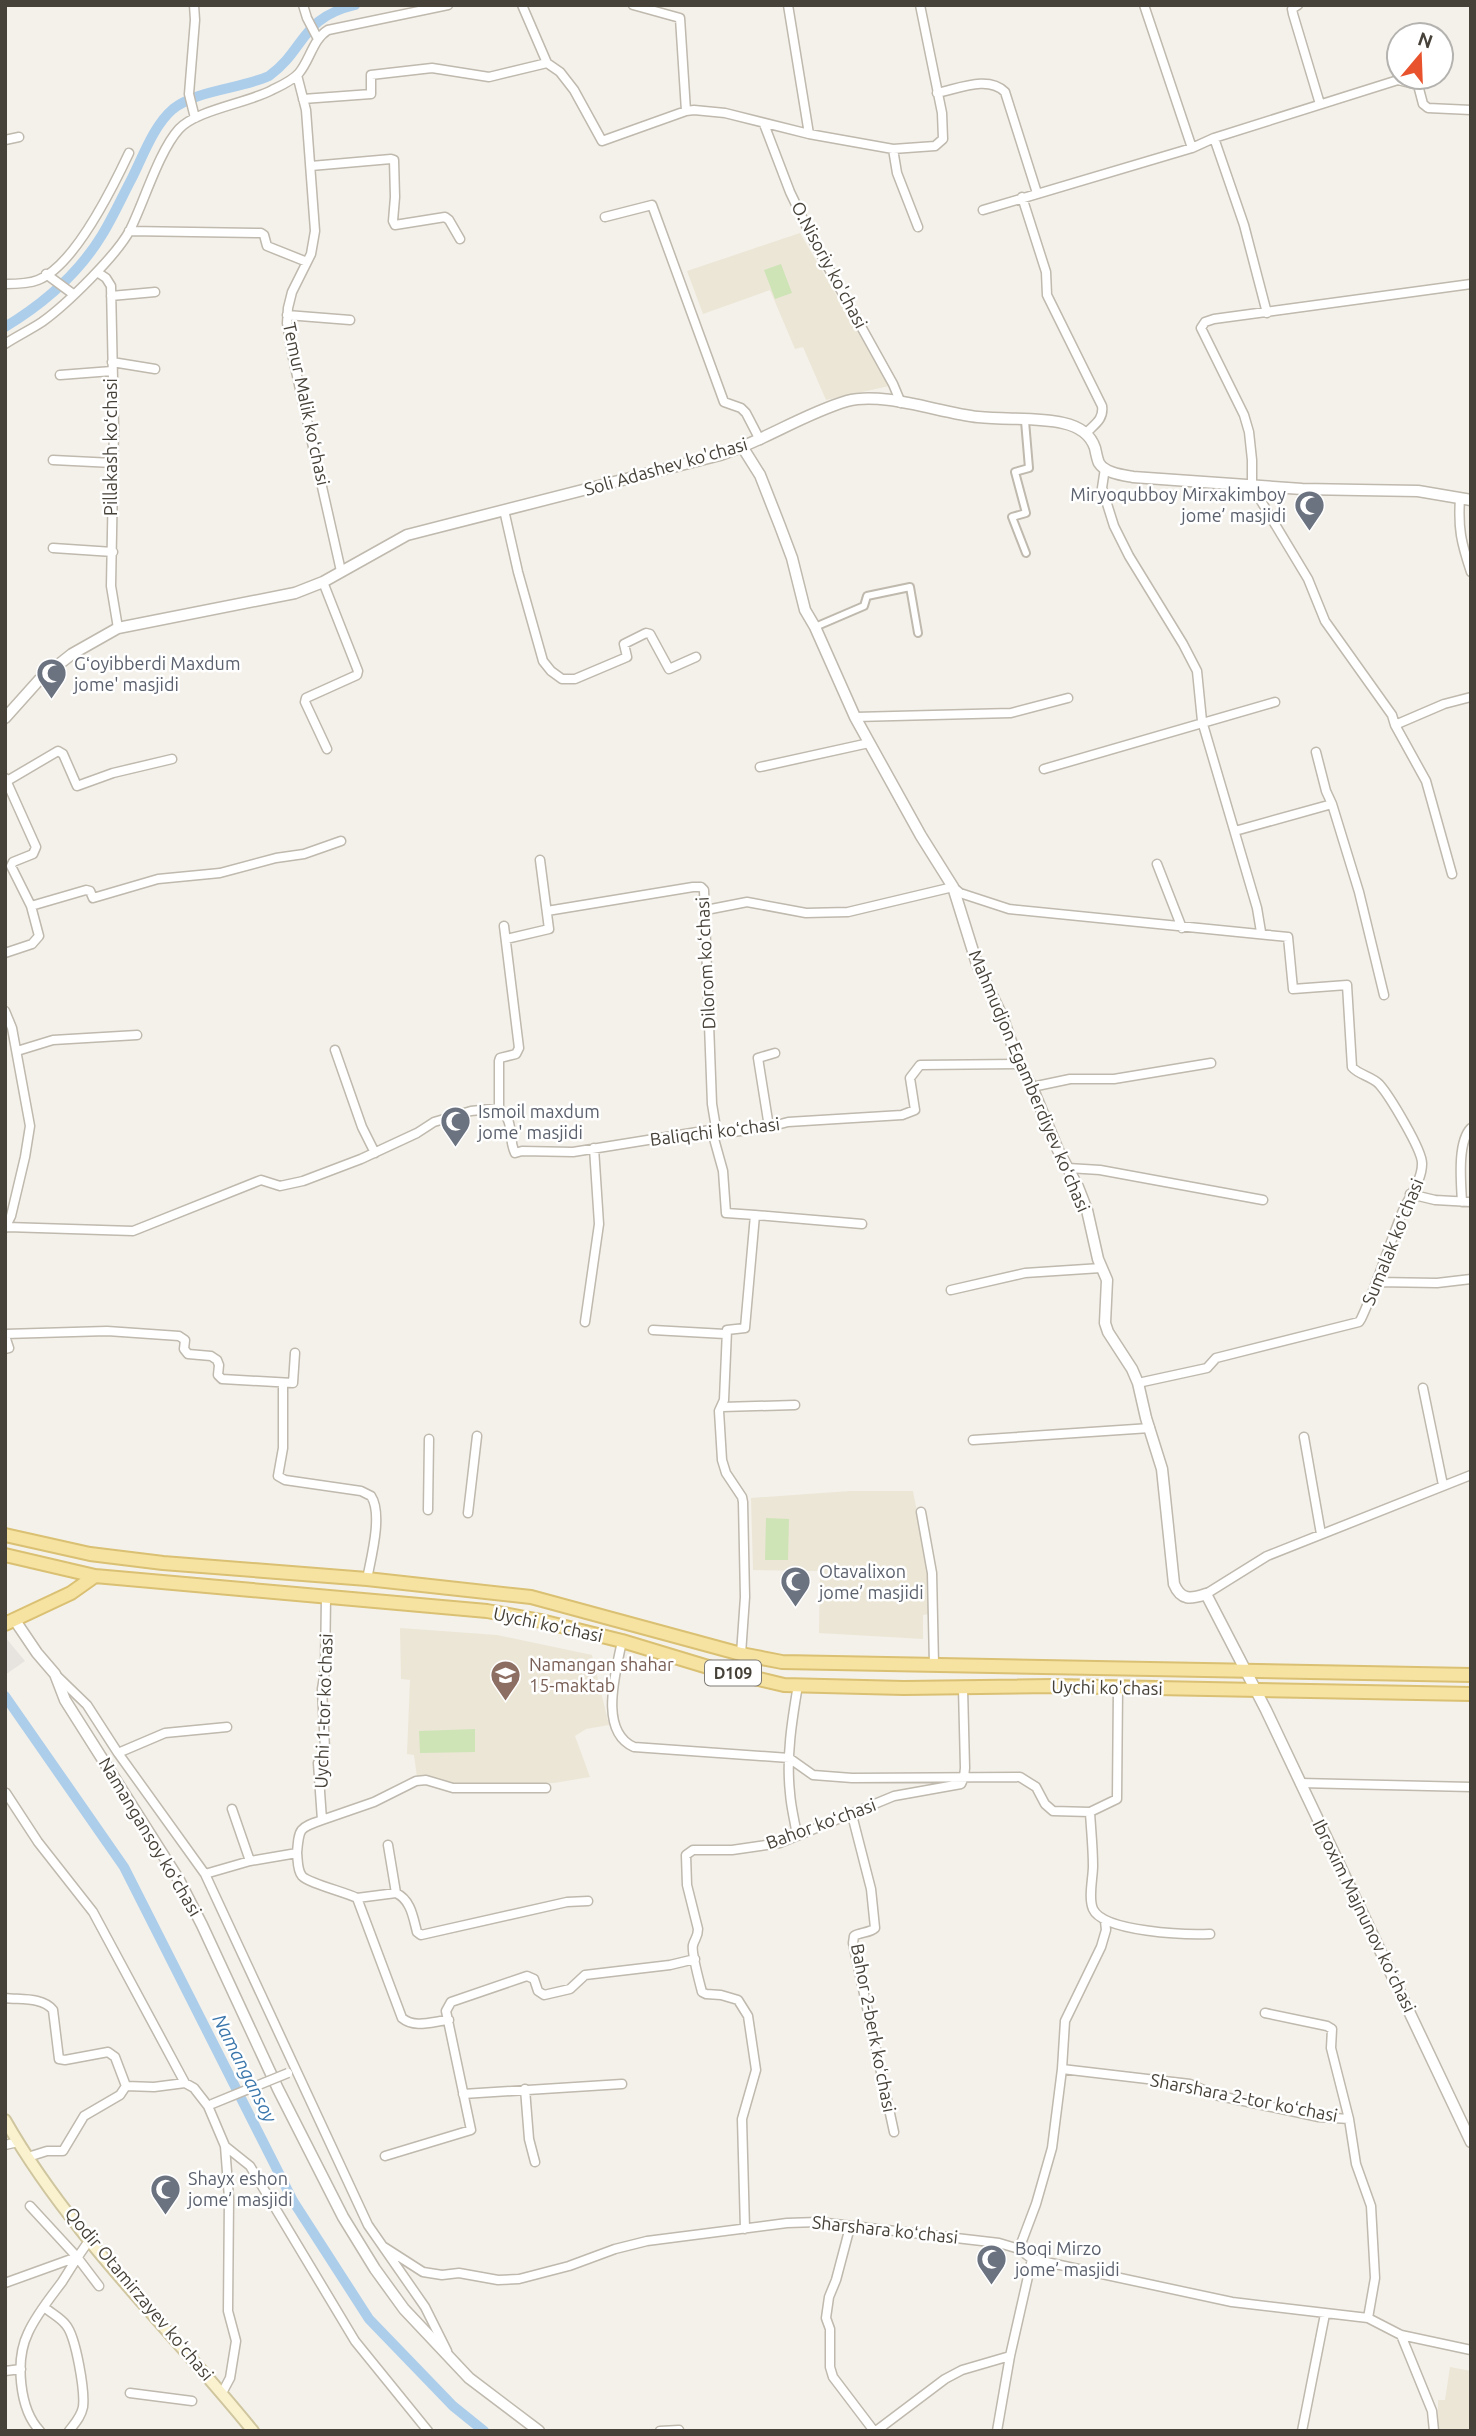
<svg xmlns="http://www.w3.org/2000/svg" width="1476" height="2436" font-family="Ubuntu,sans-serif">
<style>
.industrial{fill:#e7e3df}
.education{fill:#ece6d6}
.green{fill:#cee4b7}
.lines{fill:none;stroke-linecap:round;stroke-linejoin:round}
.canal{stroke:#acceeb;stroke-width:10}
.pedestrian-casing{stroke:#bfb9ae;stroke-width:10}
.minor-casing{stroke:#bfb9ae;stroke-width:11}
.tertiary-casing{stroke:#bfb9ae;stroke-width:13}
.secondary-casing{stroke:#cfc59e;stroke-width:14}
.primary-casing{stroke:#dac072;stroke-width:16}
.pedestrian{stroke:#fff;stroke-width:6}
.minor{stroke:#fff;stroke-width:8}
.tertiary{stroke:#fff;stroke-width:10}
.secondary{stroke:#faf2ce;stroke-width:10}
.primary{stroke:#f6e2a1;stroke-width:12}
.minor-bridge-casing{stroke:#bfb9ae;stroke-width:11;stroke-linecap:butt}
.minor-bridge{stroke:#fff;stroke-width:8}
.labels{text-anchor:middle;stroke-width:5;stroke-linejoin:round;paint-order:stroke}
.shield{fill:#fff;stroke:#7e7b74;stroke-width:2}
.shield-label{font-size:16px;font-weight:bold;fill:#474239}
.street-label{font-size:18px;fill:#474239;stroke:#fff}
.worship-label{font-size:18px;fill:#5b616d;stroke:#fff;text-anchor:start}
.education-label{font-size:18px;fill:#785e54;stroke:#fff;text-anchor:start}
.water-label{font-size:19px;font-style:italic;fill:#3a76ab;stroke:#fff}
</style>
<rect width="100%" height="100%" fill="#f4f1ea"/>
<path class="industrial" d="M5 1637 25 1661 5 1675Z"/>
<path class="education" d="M800 233 889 386 826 400 803 347 795 349 770 290 703 314 687 271Z
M850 1491H913L926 1558 929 1614 923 1615V1639L819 1633 820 1571 753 1570 751 1498Z
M400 1628 497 1635 592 1655 609 1725 586 1729 575 1736 590 1777 554 1783 457 1785 437 1778 417 1777 414 1755 407 1754 410 1680 401 1679Z
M1450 2367 1471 2371V2431H1438V2400H1445Z"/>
<path class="green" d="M781 264 792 293 775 299 764 270Z
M766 1518 789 1519 788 1560H765Z
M475 1729V1752L420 1753 419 1731Z"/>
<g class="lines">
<path class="canal" d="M5 327C43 304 79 273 102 235 113 217 122 197 132 178 143 156 154 125 173 109 197 90 240 89 269 76 306 49 300 18 355 5
M5 1696 124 1867 293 2201 369 2319 453 2406 484 2431"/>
<defs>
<path id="pedestrian" d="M1025 421 1029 468 1015 472 1026 513 1012 517 1026 553
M815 627 864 606 867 596 910 587 918 633"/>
<path id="minor" d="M194 5 195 20 189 94 195 118
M303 5 307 18 318 39
M522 5 547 63 560 72 574 90 602 141 686 111 694 110 725 113 809 134 893 149 935 146 943 139 942 113 920 5
M633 5 680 18 686 111
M788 5 809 134
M1144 5 1192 148
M1298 5 1292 9 1293 14 1320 104
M297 75 306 110 315 231 311 254 292 292 288 308 287 323 293 358 341 571
M937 93C958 89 988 75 1005 92L1037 193
M303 99 371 94V75L432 68 489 77 547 63
M764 124 790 192 813 240 893 384 901 403
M1214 138 1244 225 1267 313
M5 140 19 137
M893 149 897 173 918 227
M311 166 391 159 394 160 395 197 393 221 395 225 445 217 449 220 460 239
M1022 197 1046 272 1047 295 1102 406C1104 419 1095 424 1086 433
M983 210 1192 148 1214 138 1398 80 1418 85 1423 104 1428 108 1471 110
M605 217 652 205 724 402 741 408 746 413 760 440
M129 231 261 233 264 235 267 246 307 262
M97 272 106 278 111 286 114 427 111 586 118 628
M46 274 73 294
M5 284C16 284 28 284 38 280 74 266 113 187 129 153
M1471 284 1214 319 1205 322 1201 328 1244 415 1249 432 1252 460V486L1308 579 1325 621 1392 715 1395 725 1444 704 1471 697
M111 296 155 292
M287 315 350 320
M5 344C17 336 30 330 42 322 66 305 117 255 130 230 144 202 159 151 179 129 196 110 248 103 272 90 280 86 292 81 299 73 310 60 313 39 328 30L448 5
M112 362 155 369
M60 375 112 371
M53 460 113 463
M1105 468 1102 488 1114 526 1129 556 1183 644 1197 671 1202 721 1257 908 1261 932
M1460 498C1458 529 1461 542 1471 572
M504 510 518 572 543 661 551 671 562 679H575L627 657 624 644 646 633 650 634 669 669 696 657
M53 548 113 552
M323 582 358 671 357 675 306 698 305 702 327 749
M855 717 1011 713 1068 698
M1395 725 1426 781 1452 874
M1316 752 1326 791 1332 804 1359 892 1384 995
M760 767 869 743
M1044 769 1275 702
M5 778 36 847 33 854 13 862 11 866 31 906 39 936 32 944 5 953
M7 781 58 751 63 754 77 786 113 773 172 759
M1235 831 1332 804
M1157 864 1182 928
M31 906 86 890 90 891 93 898 158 879 220 873 276 858 304 854 341 841
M706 910 747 902 806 913 848 912 953 887 960 893 1009 909 1288 937 1293 989 1347 985 1352 1067C1359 1075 1371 1076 1379 1084 1389 1095 1423 1151 1422 1164 1422 1181 1408 1198 1402 1213 1388 1248 1377 1285 1361 1319L1359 1322 1216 1358 1207 1368 1138 1383
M547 911 693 887H701L704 890 712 1104 716 1128 713 1135 723 1171 726 1213 755 1215 745 1328 727 1330 724 1400 719 1411 722 1460 726 1473 742 1497 743 1502 745 1597 741 1654
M506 939 549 929 540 860
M5 1011 12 1028 30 1126 25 1157 11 1216 5 1228
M335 1050 362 1127 375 1153
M17 1051 53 1040 137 1035
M1032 1087 1070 1079H1114L1211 1063
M499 1108V1061L500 1058 516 1054 519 1048 504 926
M769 1127 758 1058 775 1053
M1068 1168 1100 1170 1263 1200
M1410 1194 1435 1200 1471 1202
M1462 1202C1461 1182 1457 1142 1471 1128
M755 1215 862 1224
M7 1227 133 1231 261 1180 280 1186 303 1181 361 1159 417 1133 434 1122 471 1111 499 1108C516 1123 507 1136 515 1153L522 1151 573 1152 710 1130 719 1134 769 1127 788 1122 902 1115 915 1110 910 1078 920 1065 1019 1064
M1377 1282 1437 1283 1471 1279
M951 1290 1025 1273 1101 1268
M585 1322 599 1224 594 1148
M653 1330 725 1334
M5 1334 107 1331 179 1336 185 1340 184 1349 188 1354 211 1356 217 1360 219 1365 218 1375 222 1379 293 1383 295 1353
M5 1336 9 1348 5 1349
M283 1384V1448L278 1476 285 1480 361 1491 371 1496C383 1514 371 1558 367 1579
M1423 1388 1443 1485
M722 1407 795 1405
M1304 1437 1321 1534
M973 1440 1150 1428
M428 1510 429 1439
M921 1512 932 1573 934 1665
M468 1513 477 1436
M1206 1594 1267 1556 1471 1475
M622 1641C616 1672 598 1731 634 1747L789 1758 813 1775 852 1778 1020 1777 1036 1787 1045 1804 1053 1811 1090 1812 1117 1799 1118 1688
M56 1675 87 1705 118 1753 205 1874 368 2225 425 2307 447 2351
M118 1753 165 1733 227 1727
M1300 1783 1471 1787
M6 1793 38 1842 93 1912 185 2083
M232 1809 250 1861
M1090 1812C1091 1830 1093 1848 1093 1866 1093 1878 1088 1898 1093 1909 1103 1932 1187 1935 1210 1934
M852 1815 871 1889 875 1928C870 1933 860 1932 854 1936L853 1943 894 2132
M322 1820 374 1802 416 1781 426 1780 453 1788H546
M797 1836C795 1822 791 1808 790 1793 786 1757 792 1720 798 1685
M388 1845 396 1893
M297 1853C299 1828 299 1828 322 1820L318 1763 325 1749 322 1689 325 1671 326 1596
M205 1874 250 1861 297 1853C298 1860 297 1870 302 1876 308 1883 345 1892 357 1898L402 2018C415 2029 434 2021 449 2020
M357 1898 396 1893C411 1900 413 1917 417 1932L421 1935 567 1902 588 1901
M5 1998C21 2000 42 1997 53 2010L59 2059 65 2060 108 2052 115 2057 126 2086 154 2087 185 2083 194 2088 208 2106 225 2146 229 2198 228 2311 236 2341 230 2378 222 2393
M1265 2013 1327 2026 1332 2029 1331 2048 1349 2119
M1062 2069 1190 2084 1215 2095 1319 2117 1349 2119 1356 2164 1371 2206 1375 2278 1368 2318
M525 2089 529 2139 535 2162
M463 2094 622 2084
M5 2145 18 2142
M225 2146 250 2166 355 2341 428 2431
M385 2156 471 2130 446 2011 451 2002 527 1976 534 1979 538 1991 544 1995 570 1989 585 1975 670 1965 695 1959
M28 2157 47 2151H63L84 2116 120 2095 126 2086
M30 2206 77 2257 99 2286
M850 2227 836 2280 829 2297 826 2318 830 2329V2367L833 2377 874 2431
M745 2229 742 2119 756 2070 748 2016 738 2000 721 1995 706 1994 702 1992C700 1984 691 1952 693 1945 695 1938 698 1937 698 1929L687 1885 686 1855 693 1850H732L780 1843 894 1796 961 1784 964 1777 965 1768 963 1688
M384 2247 423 2272 442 2275 459 2273 498 2280 519 2279 569 2266 615 2249 647 2241 787 2223 818 2222 999 2243 1019 2249 1032 2259 1232 2302 1368 2318 1401 2335 1471 2350
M1019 2249 1036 2204 1052 2148 1062 2069 1065 2021 1101 1947 1106 1930 1105 1921
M5 2283 77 2257
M44 2307C51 2313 61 2318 66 2325 76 2337 85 2391 83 2407 81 2417 75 2423 69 2431
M1401 2335 1432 2411 1434 2431
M5 2371 21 2369
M130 2393 192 2401
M40 2431C19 2409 15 2360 28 2333 36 2315 50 2298 62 2282 71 2268 79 2254 89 2241
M660 2431 679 2430
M876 2431 945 2379 962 2370 1010 2356
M997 2431 1010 2356 1032 2259
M1302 2431 1325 2314"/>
<path id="tertiary" d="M743 448 760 475 780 526 792 558 805 610 815 627 855 717 921 836 953 887 977 964 1002 1016 1019 1064 1032 1087 1058 1150 1078 1187 1087 1210 1098 1259 1107 1280 1105 1323 1108 1332 1132 1369 1138 1383 1146 1418 1162 1469 1174 1584C1181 1601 1191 1599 1206 1594L1266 1710 1471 2142
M5 718 39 680 72 654 118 628 295 593 323 582 407 535 720 455C764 441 803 414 847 401 883 391 940 413 978 417 1006 420 1036 417 1063 423 1077 426 1090 433 1095 448 1096 452 1097 459 1099 463 1105 473 1122 475 1133 477L1302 489 1418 491 1471 500
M14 1619 37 1653 55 1674 65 1700 179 1880 202 1925 278 2089 343 2217 375 2269 404 2309 469 2378 539 2431"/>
<path id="secondary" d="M5 2120C71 2236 170 2328 253 2431"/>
<path id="primary" d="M5 1535 90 1554 163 1563 367 1579 531 1597 741 1654 782 1662 1471 1675
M5 1555 95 1576 487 1611 541 1621 622 1641 708 1667 784 1685 904 1688 1054 1686 1471 1694
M5 1624 71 1593 95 1576"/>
</defs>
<use href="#pedestrian" class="pedestrian-casing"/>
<use href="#minor" class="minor-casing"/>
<use href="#tertiary" class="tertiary-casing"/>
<use href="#secondary" class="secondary-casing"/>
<use href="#primary" class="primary-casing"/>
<use href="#pedestrian" class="pedestrian"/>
<use href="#minor" class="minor"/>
<use href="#tertiary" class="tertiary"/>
<use href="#secondary" class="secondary"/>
<use href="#primary" class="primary"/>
<defs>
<path id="minor-bridge" d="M212 2104 288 2073"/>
</defs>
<use href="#minor-bridge" class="minor-bridge-casing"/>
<use href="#minor-bridge" class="minor-bridge"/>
</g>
<defs>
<symbol id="mosque-pin" viewBox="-11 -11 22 30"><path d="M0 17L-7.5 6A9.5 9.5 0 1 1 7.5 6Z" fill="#6b7280" stroke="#fff"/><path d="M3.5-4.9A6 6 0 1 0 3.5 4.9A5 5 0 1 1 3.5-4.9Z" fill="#fff"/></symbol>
<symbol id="school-pin" viewBox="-11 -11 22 30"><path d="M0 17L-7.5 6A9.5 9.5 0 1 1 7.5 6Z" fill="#8d6e63" stroke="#fff"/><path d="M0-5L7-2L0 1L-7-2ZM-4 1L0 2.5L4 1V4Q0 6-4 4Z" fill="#fff"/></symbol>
</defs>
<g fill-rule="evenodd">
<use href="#mosque-pin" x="1292" y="488" width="35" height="47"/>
<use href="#mosque-pin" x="34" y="656" width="35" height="47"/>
<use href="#mosque-pin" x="438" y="1104" width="35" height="47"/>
<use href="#mosque-pin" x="778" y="1564" width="35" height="47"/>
<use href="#school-pin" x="488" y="1658" width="35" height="47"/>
<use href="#mosque-pin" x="148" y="2172" width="35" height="47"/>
<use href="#mosque-pin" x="974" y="2242" width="35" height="47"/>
</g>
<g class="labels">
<rect class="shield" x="705" y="1660.5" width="56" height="25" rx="5"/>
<g class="shield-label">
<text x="733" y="1679">D109</text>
</g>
<g class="street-label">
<text transform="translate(829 265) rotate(62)" y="6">O.Nisoriy ko'chasi</text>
<text transform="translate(306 404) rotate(78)" y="6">Temur Malik koʻchasi</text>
<text transform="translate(111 447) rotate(-90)" y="6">Pillakash koʻchasi</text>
<text transform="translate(666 467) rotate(-16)" y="6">Soli Adashev ko'chasi</text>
<text transform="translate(706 963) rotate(-93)" y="6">Dilorom koʻchasi</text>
<text transform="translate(1029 1081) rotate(67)" y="6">Mahmudjon Egamberdiyev koʻchasi</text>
<text transform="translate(715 1132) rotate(-7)" y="6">Baliqchi koʻchasi</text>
<text transform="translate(1393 1242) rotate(-68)" y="6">Sumalak koʻchasi</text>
<text transform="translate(548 1625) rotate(12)" y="6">Uychi ko'chasi</text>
<text transform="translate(1107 1688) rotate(1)" y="6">Uychi ko'chasi</text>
<text transform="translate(324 1711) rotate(-88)" y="6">Uychi 1-tor koʻchasi</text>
<text transform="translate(821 1824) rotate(-20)" y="6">Bahor koʻchasi</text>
<text transform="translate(150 1837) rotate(59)" y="6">Namangansoy koʻchasi</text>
<text transform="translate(1364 1916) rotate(64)" y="6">Ibroxim Majnunov koʻchasi</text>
<text transform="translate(873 2028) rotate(79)" y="6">Bahor 2-berk koʻchasi</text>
<text transform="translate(1244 2098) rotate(11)" y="6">Sharshara 2-tor koʻchasi</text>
<text transform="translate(885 2230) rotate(6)" y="6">Sharshara koʻchasi</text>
<text transform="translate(139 2294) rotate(50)" y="6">Qodir Otamirzayev koʻchasi</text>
</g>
<g class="worship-label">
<text x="1286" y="501" text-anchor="end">Miryoqubboy Mirxakimboy<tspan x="1286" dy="21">jome’ masjidi</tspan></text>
<text x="74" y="670">Gʻoyibberdi Maxdum<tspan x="74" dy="21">jome' masjidi</tspan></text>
<text x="478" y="1118">Ismoil maxdum<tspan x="478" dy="21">jome' masjidi</tspan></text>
<text x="819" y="1578">Otavalixon<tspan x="819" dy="21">jome’ masjidi</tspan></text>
<text x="188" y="2185">Shayx eshon<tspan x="188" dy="21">jome’ masjidi</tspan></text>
<text x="1015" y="2255">Boqi Mirzo<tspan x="1015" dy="21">jome’ masjidi</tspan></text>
</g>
<g class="education-label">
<text x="529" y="1671">Namangan shahar<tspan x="529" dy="21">15-maktab</tspan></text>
</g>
<g class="water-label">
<text transform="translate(245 2068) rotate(63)" y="7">Namangansoy</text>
</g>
</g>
<rect width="1476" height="2436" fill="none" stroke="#474239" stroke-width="14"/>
<g transform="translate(1420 56) rotate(19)"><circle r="33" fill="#ffffff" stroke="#b5b3b0" stroke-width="2"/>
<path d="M0-5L12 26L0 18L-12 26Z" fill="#e8532d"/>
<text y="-10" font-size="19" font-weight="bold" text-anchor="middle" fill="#474239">N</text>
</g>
</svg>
